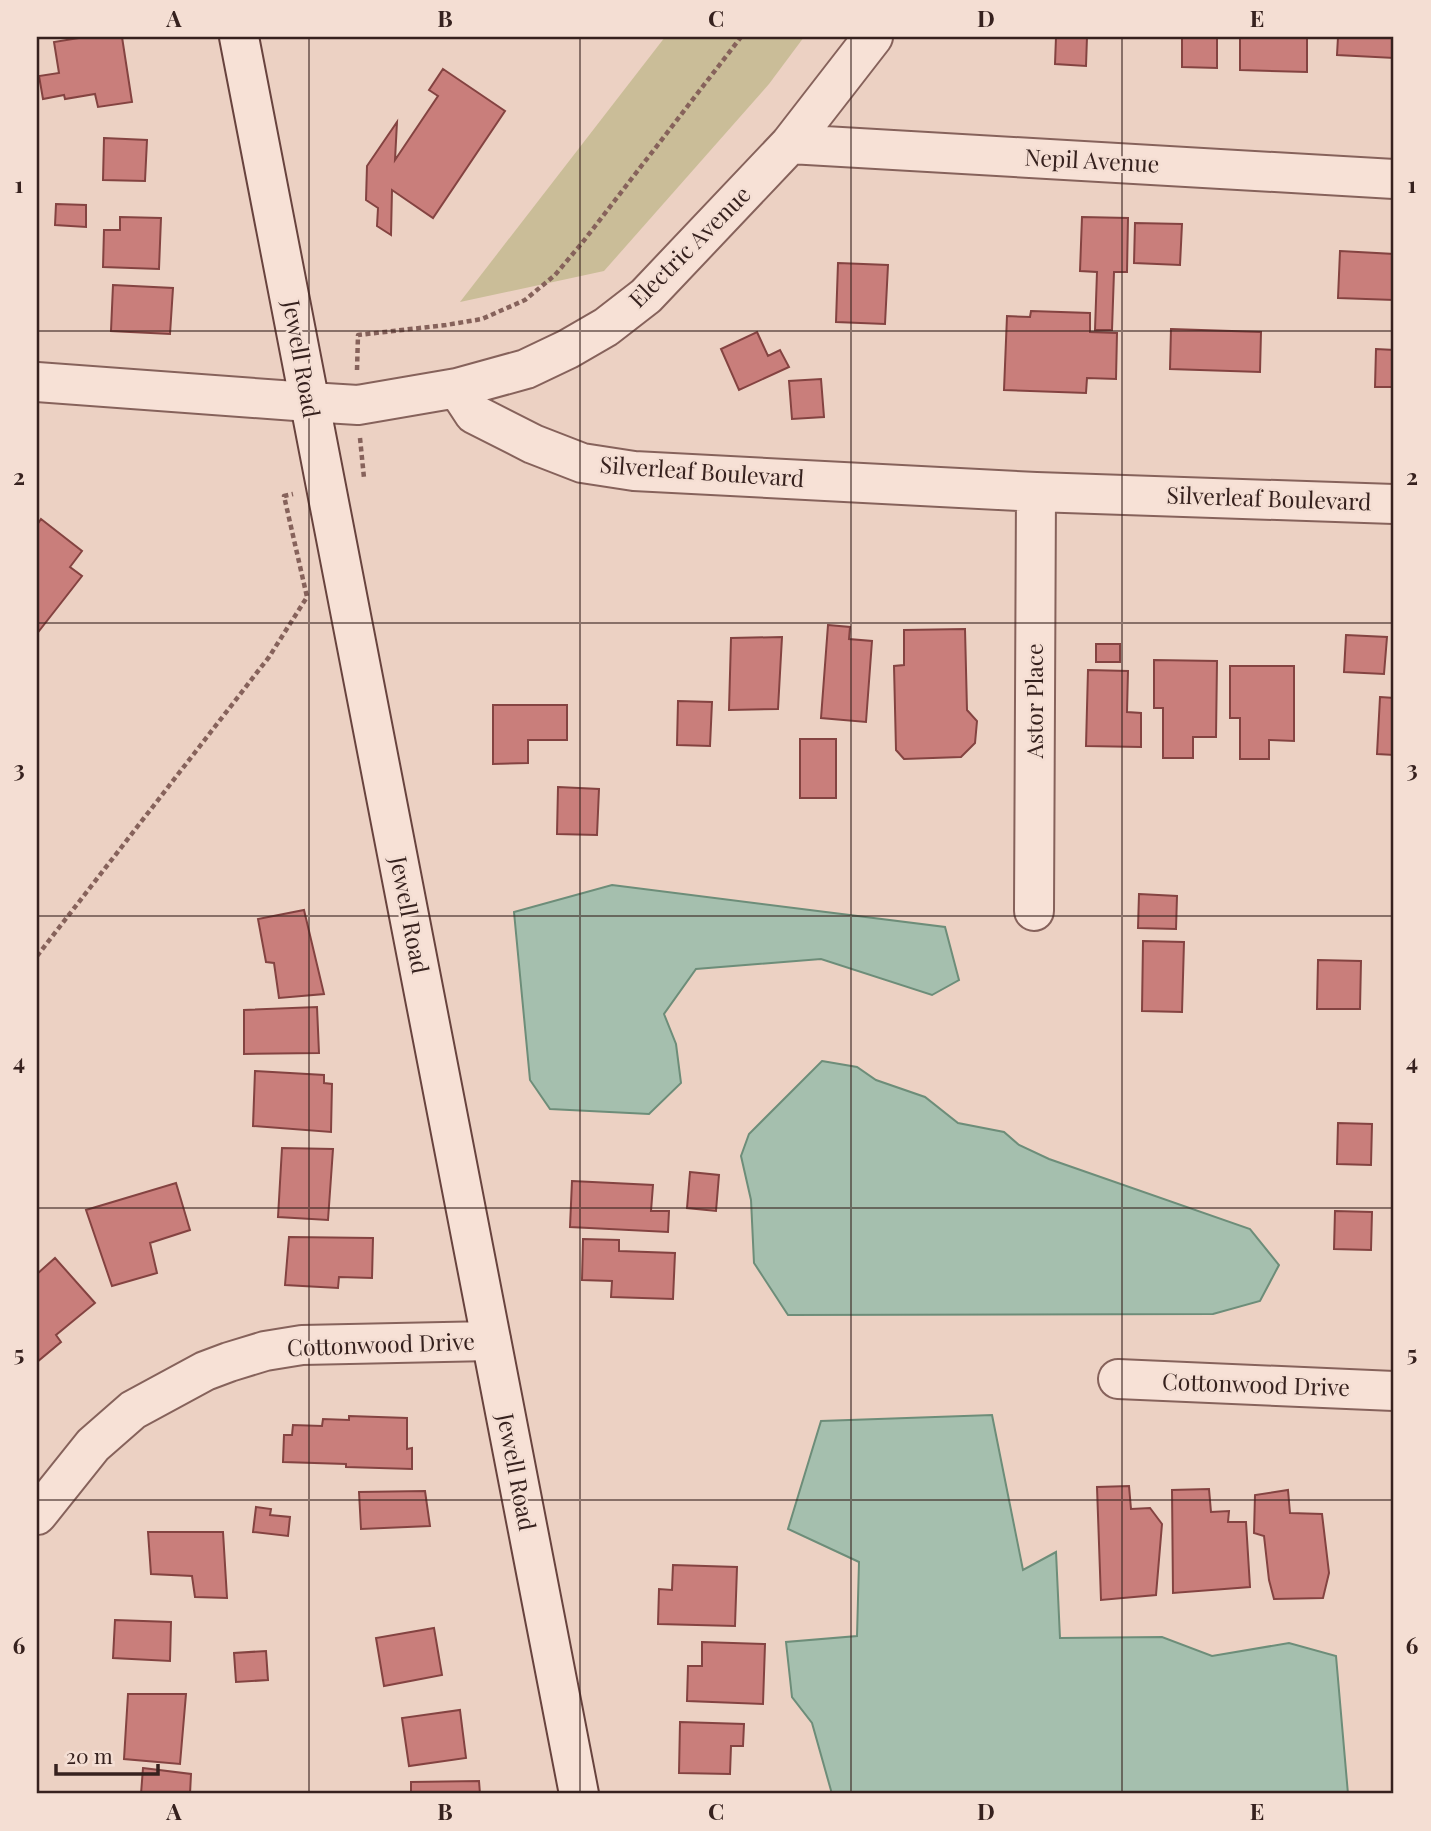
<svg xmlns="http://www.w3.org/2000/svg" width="1431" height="1831" font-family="'Playfair Display',serif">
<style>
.green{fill:#cabd98}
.water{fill:#a5bfae;stroke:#6d8d79;stroke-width:2}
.building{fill:#c97e7b;stroke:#844341;stroke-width:2}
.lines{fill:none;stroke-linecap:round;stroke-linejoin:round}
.street-casing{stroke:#86625b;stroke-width:42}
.secondary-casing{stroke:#68433e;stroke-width:42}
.path{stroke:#86625b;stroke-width:4.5;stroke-dasharray:5 3.5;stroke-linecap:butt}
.street{stroke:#f7e1d6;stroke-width:38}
.secondary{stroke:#f7e1d6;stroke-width:38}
.grid{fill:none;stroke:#36211e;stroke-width:2;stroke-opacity:0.55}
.labels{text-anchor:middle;stroke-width:5;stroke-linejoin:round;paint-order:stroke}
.street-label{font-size:23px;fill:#36211e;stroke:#f4ded3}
.neatline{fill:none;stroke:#36211e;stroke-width:2.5}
.grid-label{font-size:23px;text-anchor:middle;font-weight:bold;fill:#36211e}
</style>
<rect width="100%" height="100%" fill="#ecd1c3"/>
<path class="green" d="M665 37H804L769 84 604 271 460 302Z"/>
<path class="water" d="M612 885 945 927 959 980 932 995 821 959 696 969 664 1014 676 1044 681 1083 649 1114 550 1109 530 1080 514 912Z
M822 1061 857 1067 876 1080 925 1097 958 1123 1004 1132 1019 1145 1049 1159 1250 1229 1279 1265 1260 1301 1213 1314 788 1315 754 1263 751 1200 741 1156 749 1134Z
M992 1415 1023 1570 1056 1552 1060 1638 1162 1637 1212 1656 1289 1643 1336 1656 1348 1794H832L812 1723 792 1697 786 1642 857 1636 859 1562 788 1529 821 1421Z"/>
<path class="building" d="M85 37H122L132 102 98 107 95 94 65 99 64 95 43 99 39 76 59 73 54 42Z
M1056 37H1087L1086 66 1055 64Z
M1182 37H1217V68L1182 67Z
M1240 37H1307V72L1240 70Z
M1338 37H1394V58L1337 55Z
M443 69 505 111 433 218 392 190 391 235 377 226 378 208 366 200 367 166 397 122 395 160 438 96 429 90Z
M104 138 147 140 145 181 103 180Z
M56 204 86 205V227L55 225Z
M120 217 161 218 159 269 103 267 104 230H120Z
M1082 217 1128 218 1127 272H1114L1112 330H1095L1097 272 1080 271Z
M1135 223 1182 224 1180 265 1134 263Z
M1340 251 1394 254V300L1338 298Z
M838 263 888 265 885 324 836 322Z
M113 285 173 288 170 334 111 331Z
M1031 311 1090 313V332L1117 333 1116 379 1087 378 1086 393 1004 390 1007 316 1030 317Z
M1171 329 1261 332 1260 372 1170 369Z
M757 332 768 356 780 350 789 367 739 390 721 349Z
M1376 349 1394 350V387H1375Z
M821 379 824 417 792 419 789 381Z
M41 519 82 551 70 567 82 576 39 631 37 629V525Z
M828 625 850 627 849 639 872 641 866 722 821 718Z
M965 629 967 710 977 721 975 743 961 757 904 759 896 750 894 666 904 665V630Z
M1346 635 1387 637 1384 674 1344 672Z
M782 637 778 709 729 710 731 638Z
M1096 644H1120V662H1096Z
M1154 660 1217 661 1216 737H1193V758H1163V708H1154Z
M1230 666H1294V741L1269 740V759H1240V718H1230Z
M1088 670 1128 671 1127 712 1141 713V747L1086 746Z
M1380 697 1394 698V755L1377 754Z
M678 701 712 702 710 746 677 745Z
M493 705H567V740H528V763L493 764Z
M800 739H836V798H800Z
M558 787 599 789 597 835 557 834Z
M1139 894 1177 896 1176 929 1138 928Z
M304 910 324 994 279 998 274 963 266 962 258 919Z
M1143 941 1184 942 1182 1012 1142 1011Z
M1318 960 1361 961 1360 1009H1317Z
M317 1007 319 1053 244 1054V1010Z
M255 1071 324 1075V1083L332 1084 331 1132 253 1126Z
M1338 1123 1372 1124 1371 1165 1337 1164Z
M282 1148 333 1149 328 1220 278 1217Z
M690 1172 719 1175 716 1211 687 1208Z
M572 1181 653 1185 651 1211H669L668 1232 570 1227Z
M176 1183 190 1230 150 1243 157 1273 112 1286 86 1210Z
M1335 1211 1372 1212 1371 1250 1334 1249Z
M289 1237 373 1238 372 1278 339 1277 338 1288 285 1285Z
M583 1239 619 1240V1251L675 1253 673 1299 611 1297 612 1281 582 1280Z
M55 1258 95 1303 56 1335 61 1342 37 1362V1274Z
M349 1416 407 1418V1449L412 1448V1469L346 1467V1464L283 1462 284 1435H292L293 1425 322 1426 323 1419 349 1420Z
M1129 1486 1131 1509 1150 1508 1162 1524 1156 1595 1101 1600 1097 1487Z
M1209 1489 1211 1512 1229 1511 1228 1522H1246L1250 1587 1173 1593 1172 1490Z
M1288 1490 1290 1513 1322 1514 1329 1573 1323 1598 1274 1599 1269 1580 1264 1536 1254 1533 1255 1495Z
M425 1491 430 1526 361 1529 359 1492Z
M256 1507 271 1509 270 1515 290 1517 288 1536 253 1532Z
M148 1532H223L227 1598 195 1597 192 1576 151 1574Z
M673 1565 737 1567 735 1626 658 1624 659 1589 672 1590Z
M115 1620 171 1622 170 1661 113 1658Z
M434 1628 442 1675 384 1686 376 1638Z
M702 1642 765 1644 763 1704 687 1701 688 1666H702Z
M266 1651 268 1680 236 1682 234 1653Z
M128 1694H186L180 1764 124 1759Z
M460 1710 466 1758 409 1766 402 1718Z
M680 1722 744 1724 743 1746H731L730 1774 679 1773Z
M143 1768 191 1774 190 1794H141Z
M479 1781 480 1794H411V1782Z"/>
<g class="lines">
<defs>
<path id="street" d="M790 144 1394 179
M37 382 309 402 358 405 457 388 526 369 568 349 606 327 646 296 790 144 873 37
M457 388 474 414 533 444 582 463 634 471 1036 492 1394 504
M1034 911 1036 492
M1118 1379 1394 1391
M37 1515 93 1445 133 1410 205 1371 229 1362 265 1351 302 1345 491 1341"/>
<path id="secondary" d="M239 37 579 1794"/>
</defs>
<use href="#street" class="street-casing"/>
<use href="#secondary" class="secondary-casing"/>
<path class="path" d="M357 370 358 335 446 325 482 319 525 300 555 275 582 243 741 37
M360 438 364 478
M37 956 269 657 307 597 284 496 293 494"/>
<use href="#street" class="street"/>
<use href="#secondary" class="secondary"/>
</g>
<path class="grid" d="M309 37V1794M580 37V1794M851 37V1794M1122 37V1794M37 331H1394M37 623H1394M37 916H1394M37 1208H1394M37 1500H1394"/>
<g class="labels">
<g class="street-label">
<text transform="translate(1092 161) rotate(3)" y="8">Nepil Avenue</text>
<text transform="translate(690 247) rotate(-45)" y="8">Electric Avenue</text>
<text transform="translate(301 359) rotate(80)" y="8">Jewell Road</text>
<text transform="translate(702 472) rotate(4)" y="8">Silverleaf Boulevard</text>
<text transform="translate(1269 499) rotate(2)" y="8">Silverleaf Boulevard</text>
<text transform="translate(1035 701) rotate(-90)" y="8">Astor Place</text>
<text transform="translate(409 915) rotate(79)" y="8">Jewell Road</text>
<text transform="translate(381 1345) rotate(-2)" y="8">Cottonwood Drive</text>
<text transform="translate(1256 1385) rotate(2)" y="8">Cottonwood Drive</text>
<text transform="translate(516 1472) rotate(79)" y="8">Jewell Road</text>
</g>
</g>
<rect width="1431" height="1831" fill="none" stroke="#f4ded3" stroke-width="77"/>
<path d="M56 1764v10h102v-10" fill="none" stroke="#36211e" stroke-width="3.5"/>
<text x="66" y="1764" font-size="21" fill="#36211e" stroke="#f4ded3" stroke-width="5" paint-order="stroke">20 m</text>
<rect x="38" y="38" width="1354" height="1754" class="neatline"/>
<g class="grid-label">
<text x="174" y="27">A</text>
<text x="445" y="27">B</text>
<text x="716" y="27">C</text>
<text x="986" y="27">D</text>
<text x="1257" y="27">E</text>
<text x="19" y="193">1</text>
<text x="1412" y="193">1</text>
<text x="19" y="485">2</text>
<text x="1412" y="485">2</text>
<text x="19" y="777">3</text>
<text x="1412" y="777">3</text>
<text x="19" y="1070">4</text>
<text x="1412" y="1070">4</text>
<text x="19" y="1362">5</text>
<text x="1412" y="1362">5</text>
<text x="19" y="1654">6</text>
<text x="1412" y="1654">6</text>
<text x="174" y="1820">A</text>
<text x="445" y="1820">B</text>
<text x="716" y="1820">C</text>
<text x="986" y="1820">D</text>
<text x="1257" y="1820">E</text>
</g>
</svg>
